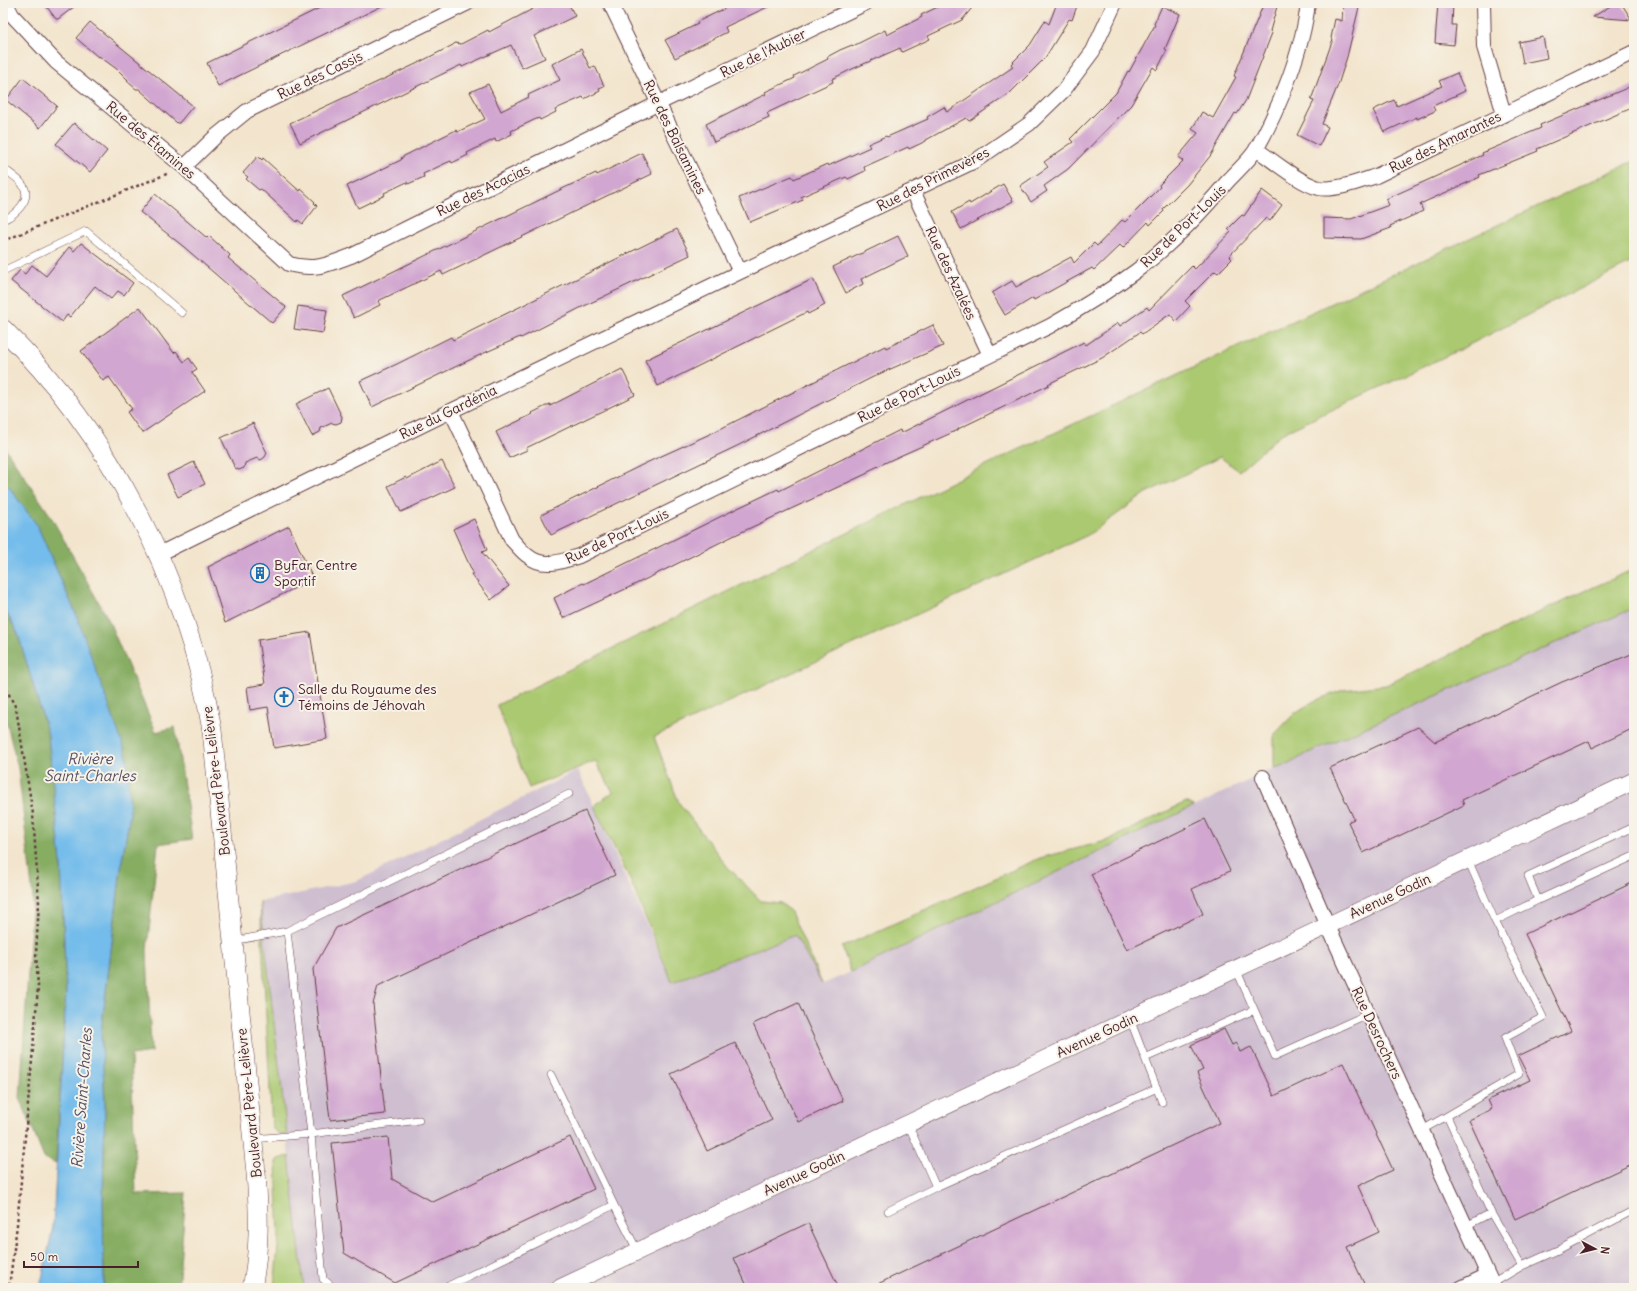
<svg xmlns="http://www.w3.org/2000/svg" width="1637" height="1291" font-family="Delius,sans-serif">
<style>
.industrial{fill:#cebed0}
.green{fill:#aac971;stroke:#7a744e}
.forest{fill:#87ad63;stroke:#686647}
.water{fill:#73bceb;stroke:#5e6e8b}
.building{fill:#d1a6d0}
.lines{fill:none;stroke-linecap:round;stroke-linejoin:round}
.service-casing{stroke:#633d43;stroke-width:8}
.minor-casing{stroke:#633d43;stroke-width:16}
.tertiary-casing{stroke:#633d43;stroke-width:18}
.secondary-casing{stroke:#633d43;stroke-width:20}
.path{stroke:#633d43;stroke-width:2.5;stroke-dasharray:3 3;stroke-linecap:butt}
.service{stroke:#fff;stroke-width:7}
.minor{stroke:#fff;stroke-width:14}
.tertiary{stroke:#fff;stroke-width:17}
.secondary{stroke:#fff;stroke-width:19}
.labels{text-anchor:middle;stroke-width:4;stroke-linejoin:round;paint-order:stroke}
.street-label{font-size:14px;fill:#4a1f2b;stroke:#f7f3e8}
.poi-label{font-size:14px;fill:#4a1f2b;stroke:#f7f3e8;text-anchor:start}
.water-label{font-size:15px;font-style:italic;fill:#564e65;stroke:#f7f3e8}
</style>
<rect width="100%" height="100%" fill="#f7f3e8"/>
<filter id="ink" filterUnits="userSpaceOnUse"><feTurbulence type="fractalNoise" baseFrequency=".025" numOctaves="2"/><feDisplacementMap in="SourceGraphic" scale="8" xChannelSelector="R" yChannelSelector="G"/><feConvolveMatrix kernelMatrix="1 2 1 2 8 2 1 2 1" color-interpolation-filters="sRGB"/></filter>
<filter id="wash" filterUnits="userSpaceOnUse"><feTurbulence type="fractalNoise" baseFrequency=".012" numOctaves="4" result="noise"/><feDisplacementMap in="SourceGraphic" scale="16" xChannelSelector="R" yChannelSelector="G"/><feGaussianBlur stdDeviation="0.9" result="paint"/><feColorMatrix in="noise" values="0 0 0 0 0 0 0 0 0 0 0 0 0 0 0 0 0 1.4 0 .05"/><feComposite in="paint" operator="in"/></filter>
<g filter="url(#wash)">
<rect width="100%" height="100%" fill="#f3e5cd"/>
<path class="industrial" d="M1634 608V1288H304L260 902 357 881 578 770 672 982 795 935 823 984 851 972 1274 768 1289 764 1308 753Z"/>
<path class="green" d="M1634 161V261L1461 349 1281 434 1239 471 1220 457 1148 492 1088 535 654 737 679 803 727 866 761 901 781 903 791 912 822 984 795 935 672 982 630 880 594 806 613 792 595 761 529 788 497 705 984 466Z
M1634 569V608L1308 753 1289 764 1274 768V735L1295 713 1314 701 1343 690 1386 685 1574 596Z
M1186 802 1194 806 851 972 842 947 1040 858 1106 841Z
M260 902 287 1135 279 1134 272 1128Z
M289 1156 304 1288H274L279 1236 276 1162 278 1159Z"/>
<path class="forest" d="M3 445 50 515 108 619 156 732 175 727 192 839 158 844 147 950 151 1052 131 1055 136 1194 186 1193 178 1288H104L103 1196 105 1104 101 1032 122 860 130 814 76 614 37 525 3 479Z
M3 606 18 634 48 735 61 863 66 992 56 1164 44 1158 20 1098 33 897 18 768 3 708Z"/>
<path class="water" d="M3 479 37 525 76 614 127 756 130 814 122 860 101 1032 105 1104 103 1196 104 1288H40L53 1227 66 992 61 863 48 735 18 634 3 606Z"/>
<g id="blocks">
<path class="building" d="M44 3H79L58 19H56Z
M330 3H388L218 86 207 63Z
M544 3H568L575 16 534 36 545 58 522 68 511 45 462 67 461 65 300 143 290 123 416 64 453 45 455 43 461 44 488 30 489 32Z
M736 3H776L725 27 727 32 675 58 665 40 698 24 697 22Z
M946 3H976L962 20 928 36 930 39 902 52 900 48 850 70 832 79 833 82 767 113 769 117 714 142 706 124 766 94 765 92 795 78 794 76 828 59 827 57 840 50 852 45 853 46 885 30 887 35 922 17 921 15Z
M1057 3H1078L1072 20 1069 19 1045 58 1009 94 969 121 966 118 926 140V141L909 149 908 147 864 167 865 171 848 179 846 177 801 197 803 200 750 222 739 198 792 176 794 179 827 164 828 166 870 147 868 144 886 136 887 137 928 119 927 117 944 107 947 112 1013 67 1011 64 1030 45 1045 21 1049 24Z
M1264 3H1278L1270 31 1272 33 1246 100 1237 114 1235 113 1211 155 1187 185 1163 209 1164 211 1150 225 1148 222 1123 248 1120 245 1094 270 1092 268 1034 300 1033 298 1005 315 992 293 1012 281 1016 287 1071 257 1074 263 1094 243 1097 246 1122 220 1125 222 1160 187 1159 185 1183 161 1178 157 1198 133 1192 129 1202 112 1213 118 1236 77 1234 76Z
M1343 3H1360L1347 57 1338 85 1322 124 1328 127 1319 146 1297 135 1314 101 1311 100 1333 39 1331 38 1335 19 1342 21Z
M1438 3H1453L1452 25H1456L1454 45 1435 43Z
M1615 3H1621L1632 20 1593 17Z
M1162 6 1180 14 1165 49 1167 50 1157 70 1153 67 1131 105 1068 169 1044 186 1047 191 1031 202 1020 186 1048 167 1044 162 1073 142 1070 139 1116 93 1128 71 1129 72 1155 25 1154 24Z
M90 22 193 106 179 123H177L139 89H136L127 81 128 80 118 70 99 56 98 57 76 38Z
M1543 37 1547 58 1523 63 1519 42Z
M581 49 590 68 595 66 604 86 599 88 600 91 584 99 583 97 560 107 555 110 556 112 540 120 539 118 534 120 511 131 512 134 496 142 495 139 467 153 468 155 452 163 451 161 446 163 423 174 424 177 408 184 407 182 384 193 385 195 358 208 347 186 401 160 402 157 456 130 457 132 485 119 470 92 488 84 501 111 529 97 528 95 560 80 552 64Z
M1457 73 1465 91 1433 106 1435 111 1417 119V117L1384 132 1373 110 1394 100 1397 106 1442 86 1439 81Z
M23 78 57 106 40 128 6 100Z
M1634 85V107L1537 149 1538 151 1479 175 1480 177 1420 204 1423 211 1390 226 1391 228 1361 239 1324 238V218L1351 219 1389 205 1386 199 1483 155 1482 153 1541 128 1540 125Z
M74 123 107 151 90 172 56 144Z
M642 153 652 174 443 275 441 271 378 301 380 305 354 318 343 296 564 188 596 173 597 175Z
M258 156 262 160 263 158 295 187 300 191 301 189 315 202 314 203 317 206 303 224 298 220 297 222 261 189 259 190 246 179 248 177 243 173Z
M1003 184 1013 201 961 229 952 212 969 202 970 204Z
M1262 190 1282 205 1270 221 1266 218 1229 256 1232 259 1218 273 1215 271 1185 301 1190 306 1176 321 1170 314 1142 334 1140 332 1102 358 1048 384 1049 385 958 429V430L893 459 868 471V473L733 536 632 586 563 618 554 598 583 583 584 584 740 507 778 489 779 491 900 430 901 433 1084 342 1086 345 1118 323 1120 326 1147 307 1149 310 1192 266 1195 269 1231 232 1228 229 1242 215 1244 216Z
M155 194 207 238 209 236 230 255 228 258 286 307 272 323 184 247 140 212Z
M677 229 690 255 580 308 521 338 520 337 482 354 372 407 360 381 397 364 451 337 453 340Z
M898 236 908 256 861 279 863 284 846 293 833 267Z
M81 243 133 283 124 295 118 291 111 299 95 286 70 317 67 315 62 322 11 281 20 270 25 274 32 265 46 276 69 247 74 251Z
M813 279 825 305 808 314 807 312 658 386 645 360Z
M298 306 327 310 323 333 294 329Z
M140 307 174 353 176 351 184 362 189 358 197 369 192 372 205 391 142 433 127 412 132 409 109 377 103 381 81 351Z
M933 325 943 346 879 374 737 446 551 535 541 515 646 463 710 434 885 346 886 348Z
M622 369 635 395 526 448 527 450 509 458 496 432 533 414 532 413 550 404V406Z
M328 388 342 417 341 422 336 424 332 423 321 428 320 432 312 436 296 404Z
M253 423 267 453 265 457 261 460 257 458 245 463 244 468 239 470 235 468 221 438Z
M442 461 455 487 401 512 388 486 406 477 407 479Z
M194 462 205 484 178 497 167 475Z
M474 519 487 550 482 552 509 586 491 600 471 574 473 573 453 529Z
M289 526 313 579 225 623 208 567Z
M310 632 327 739 274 748 268 707 250 710 247 687 265 684 258 640Z
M1634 653V728L1592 748 1589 741 1462 800 1464 805 1363 853 1348 822 1354 819 1330 768 1418 727 1435 742 1562 682Z
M585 811 615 875 378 986 373 1004 385 1114 330 1120 313 969 336 928Z
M1205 819 1230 871 1192 889 1203 914 1127 950 1091 874Z
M1634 882V1163L1515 1219 1469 1120 1492 1109 1488 1100 1530 1080 1518 1056 1571 1031 1525 934Z
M798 1003 843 1101 798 1122 753 1024Z
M1224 1029 1232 1045 1236 1043 1240 1052 1251 1047 1274 1096 1343 1063 1393 1170 1358 1186 1379 1232 1347 1247 1366 1288H869L1220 1123 1197 1073 1203 1070 1191 1045Z
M735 1043 772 1120 707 1151 671 1074Z
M388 1137 392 1179 433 1202 570 1137 594 1189 395 1283 344 1253 332 1143Z
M808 1223 839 1288H748L734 1258Z"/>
</g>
</g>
<g filter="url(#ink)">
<use href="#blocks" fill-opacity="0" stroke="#633d43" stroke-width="1"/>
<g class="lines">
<defs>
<path id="service" d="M3 168C9 173 18 178 22 184 34 199 15 215 3 220
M3 271 86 231 182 313
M1634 827 1528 876 1538 900 1634 856
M1468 860 1495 921
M287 931 569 794
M233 941 287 931 311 1134 253 1139
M1236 969 1275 1056 1368 1014
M1130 1019 1145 1058 1254 1010
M1145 1058 1162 1102
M551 1075 614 1205
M908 1124 936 1187 1157 1088
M1422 1130 1447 1116
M888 1211 936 1187
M1466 1226 1491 1213
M1522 1266 1491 1213 1447 1116 1519 1074 1505 1038 1543 1017 1495 921 1538 900
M1492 1284 1522 1266 1560 1249 1634 1210
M334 1288 323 1279 311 1134 419 1120
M444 1288 614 1205 638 1252"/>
<path id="minor" d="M6 3 12 15 56 62 184 167 289 264C315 271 327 265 351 256L659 103 866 3
M610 3 740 272
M1483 3 1484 47 1504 114
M1256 149C1272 160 1301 184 1319 188 1335 191 1361 181 1376 176L1634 52
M184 167 215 137 247 111 468 3
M913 191 990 355
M451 411 512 540C517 545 522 552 528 556 543 569 563 561 579 556L1050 326C1080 309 1109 291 1136 271 1170 246 1200 214 1227 182 1237 171 1250 160 1257 148 1280 107 1303 49 1308 3
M157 555 451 411 740 272 975 161 1029 124 1064 90 1093 51 1115 3
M1263 777 1328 926 1494 1288
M1461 1288 1488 1275"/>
<path id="tertiary" d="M560 1288 1634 781"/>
<path id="secondary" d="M3 329C110 434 187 582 212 730L256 1173C259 1212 260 1249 252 1288"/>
</defs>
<use href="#service" class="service-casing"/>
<use href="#minor" class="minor-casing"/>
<use href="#tertiary" class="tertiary-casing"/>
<use href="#secondary" class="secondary-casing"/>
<path class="path" d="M3 241 169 173
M3 683 16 708 33 814 39 903 36 954 38 987 33 1049 17 1225 9 1288"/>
<use href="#service" class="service"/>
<use href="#minor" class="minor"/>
<use href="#tertiary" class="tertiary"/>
<use href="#secondary" class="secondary"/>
</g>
</g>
<defs>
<symbol id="building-ring" viewBox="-11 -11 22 22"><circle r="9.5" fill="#f7f3e8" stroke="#1f6fb2" stroke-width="1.5"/><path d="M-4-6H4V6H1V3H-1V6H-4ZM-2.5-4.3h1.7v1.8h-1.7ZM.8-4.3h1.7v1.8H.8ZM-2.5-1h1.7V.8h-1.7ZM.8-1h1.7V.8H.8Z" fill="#1f6fb2"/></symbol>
<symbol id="church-ring" viewBox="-11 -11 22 22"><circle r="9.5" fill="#f7f3e8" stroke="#1f6fb2" stroke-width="1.5"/><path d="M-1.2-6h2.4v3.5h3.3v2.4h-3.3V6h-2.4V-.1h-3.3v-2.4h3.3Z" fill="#1f6fb2"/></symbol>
</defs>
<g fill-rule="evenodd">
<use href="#building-ring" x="249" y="562" width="22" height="22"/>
<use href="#church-ring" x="273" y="686" width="22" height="22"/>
</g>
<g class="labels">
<g class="street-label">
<text transform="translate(763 53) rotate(-26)" y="5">Rue de l'Aubier</text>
<text transform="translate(320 75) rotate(-26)" y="5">Rue des Cassis</text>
<text transform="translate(675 137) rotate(64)" y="5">Rue des Balsamines</text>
<text transform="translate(151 140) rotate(40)" y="5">Rue des Étamines</text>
<text transform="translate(1445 142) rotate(-26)" y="5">Rue des Amarantes</text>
<text transform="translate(933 179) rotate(-27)" y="5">Rue des Primevères</text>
<text transform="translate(483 190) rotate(-26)" y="5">Rue des Acacias</text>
<text transform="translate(1183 226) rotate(-44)" y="5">Rue de Port-Louis</text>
<text transform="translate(951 273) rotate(65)" y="5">Rue des Azalées</text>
<text transform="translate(909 394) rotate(-26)" y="5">Rue de Port-Louis</text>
<text transform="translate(448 412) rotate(-26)" y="5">Rue du Gardénia</text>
<text transform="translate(617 536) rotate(-25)" y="5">Rue de Port-Louis</text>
<text transform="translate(216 781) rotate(-97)" y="5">Boulevard Père-Lelièvre</text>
<text transform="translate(1390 896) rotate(-25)" y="5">Avenue Godin</text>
<text transform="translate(1377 1033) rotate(65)" y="5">Rue Desrochers</text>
<text transform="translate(1097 1035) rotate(-25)" y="5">Avenue Godin</text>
<text transform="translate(249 1103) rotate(-96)" y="5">Boulevard Père-Lelièvre</text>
<text transform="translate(804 1173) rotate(-25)" y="5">Avenue Godin</text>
</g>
<g class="poi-label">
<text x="274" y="570">ByFar Centre<tspan x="274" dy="16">Sportif</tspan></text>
<text x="298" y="694">Salle du Royaume des<tspan x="298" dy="16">Témoins de Jéhovah</tspan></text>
</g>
<g class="water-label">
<text x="90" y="764">Rivière<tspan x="90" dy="17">Saint-Charles</tspan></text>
<text transform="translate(82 1098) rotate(-86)" y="5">Rivière Saint-Charles</text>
</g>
</g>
<rect width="1637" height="1291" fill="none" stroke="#f7f3e8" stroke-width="16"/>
<g transform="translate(1595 1249) rotate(97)" stroke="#f7f3e8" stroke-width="3" paint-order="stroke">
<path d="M0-3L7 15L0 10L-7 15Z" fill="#4a1f2b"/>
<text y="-6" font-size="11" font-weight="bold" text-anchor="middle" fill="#4a1f2b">N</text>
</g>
<path d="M24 1261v6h114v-6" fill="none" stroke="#4a1f2b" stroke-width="2"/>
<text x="30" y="1261" font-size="12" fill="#4a1f2b" stroke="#f7f3e8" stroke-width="3" paint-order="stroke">50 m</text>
</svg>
